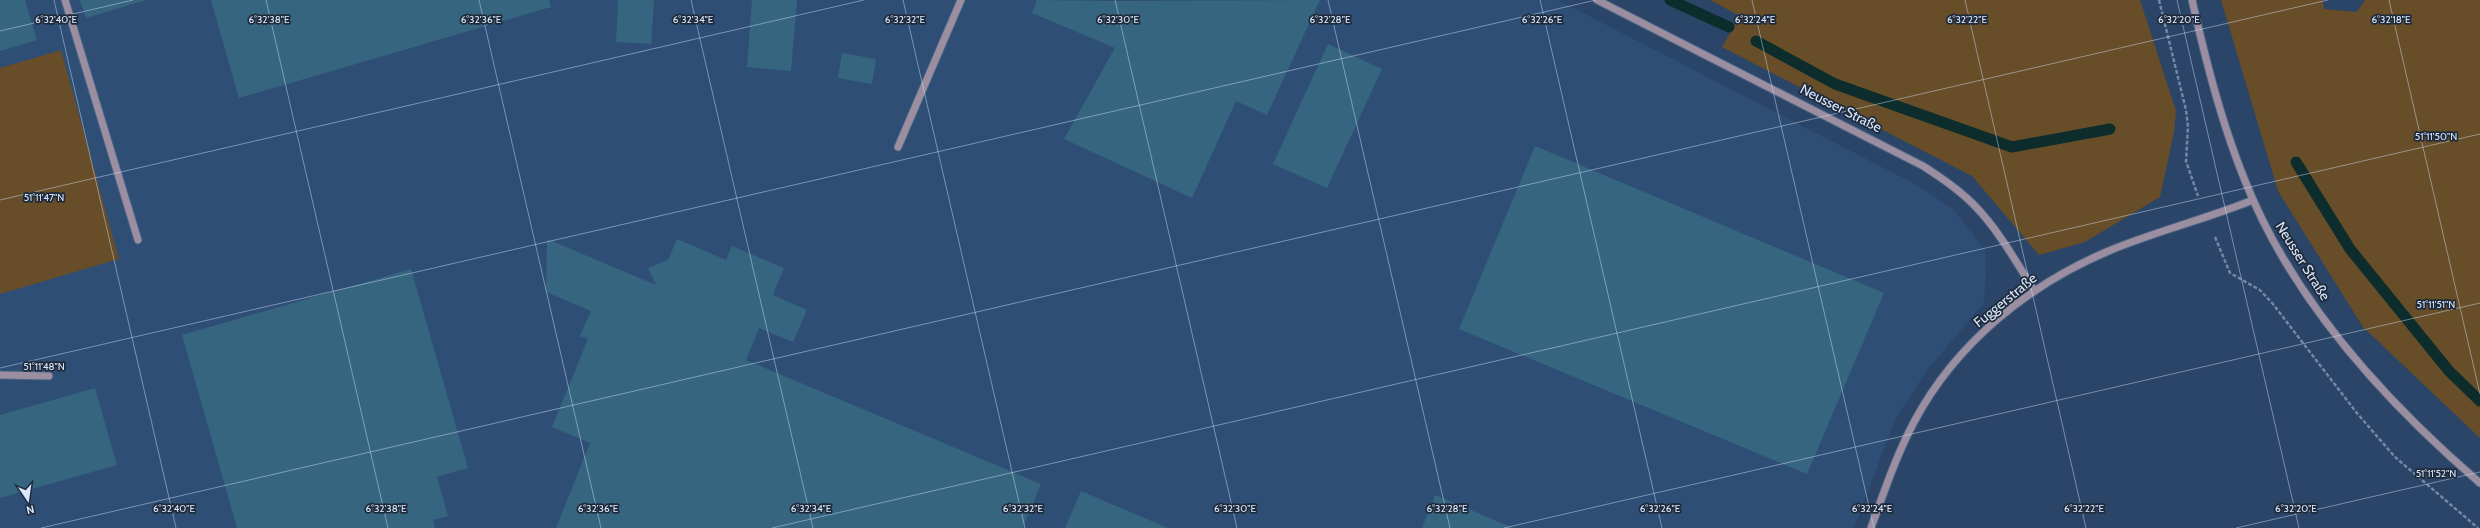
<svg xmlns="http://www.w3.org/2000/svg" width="2480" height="528" font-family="Cabin,sans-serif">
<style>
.built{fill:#2f4e76}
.green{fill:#674d28}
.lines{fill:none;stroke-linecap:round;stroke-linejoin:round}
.stream{stroke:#0d2c2c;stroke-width:11}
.building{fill:#36657f}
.minor-casing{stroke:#496282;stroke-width:9}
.path{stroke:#7288a5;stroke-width:2.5;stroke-dasharray:4 2;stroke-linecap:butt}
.minor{stroke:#9b8ea0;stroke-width:7}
.ticks{fill:none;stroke:#d8e7fd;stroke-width:1;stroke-opacity:0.45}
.labels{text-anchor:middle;stroke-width:3.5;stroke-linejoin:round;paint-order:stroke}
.street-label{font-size:14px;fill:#d8e7fd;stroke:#1f2b3a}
.ticks-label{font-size:10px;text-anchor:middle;fill:#d8e7fd;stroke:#1f2b3a;stroke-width:3.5;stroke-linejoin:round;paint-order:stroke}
</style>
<rect width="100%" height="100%" fill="#2a4567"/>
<path class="built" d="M0 0H1558L1915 184 1953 209 1985 250 1986 273 1984 303 1927 370 1894 422 1854 528H0Z"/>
<path class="green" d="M1710 0H2140L2176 111 2174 132 2160 197 2085 242 2039 255 1972 176 1722 47 1740 16Z
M2221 0H2323L2324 9 2357 12 2365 0H2480V438L2363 327 2278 191Z
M61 50 119 259 0 294V68Z"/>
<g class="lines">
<path class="stream" d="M1670 0 1729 27
M1756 41 1835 84 2012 147 2110 129
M2296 162 2350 249 2449 371 2480 401"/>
</g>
<path class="building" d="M0 0H25L37 40 0 51Z
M80 0H146L86 18Z
M211 0H549L551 7 239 98Z
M618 0H654L651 44 616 42Z
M752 0H797L791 71 747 67Z
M1037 0 1112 1 1320 0 1267 115 1236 101 1192 198 1064 139 1115 48 1032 13Z
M1328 44 1382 69 1327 188 1273 164Z
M842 53 876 59 872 84 838 78Z
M1535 146 1884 293 1807 474 1459 329Z
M547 239 656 285 648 268 668 260 677 239 726 260 732 246 784 268 773 295 807 310 793 342 759 328 746 360 1041 484 1023 528H556L590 443 552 427 588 339 580 336 591 311 546 292Z
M411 269 468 468 437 477 448 516 433 520 435 528H237L182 335Z
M95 388 117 465 0 498V415Z
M1081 491 1168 528H1065Z
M1435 495 1438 496 1513 528H1422Z"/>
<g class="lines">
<defs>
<path id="minor" d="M65 0 138 240
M1597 0 1923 166C1942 178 1960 190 1976 207 1999 231 2016 262 2034 290
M2192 0C2209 75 2229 152 2263 221 2313 322 2395 410 2480 483
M898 147 961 0
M0 375 49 376
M1871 528C1884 492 1896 456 1914 422 1956 343 2029 284 2111 250 2157 231 2206 219 2253 200"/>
</defs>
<use href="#minor" class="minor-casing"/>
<path class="path" d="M2159 0 2186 110 2188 127 2186 161 2198 196
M2215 237 2230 273 2260 290 2273 304 2356 412 2395 457 2478 528"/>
<use href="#minor" class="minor"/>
</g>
<path class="ticks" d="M54 0 176 528M266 0 388 528M479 0 601 528M691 0 813 528M903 0 1025 528M1115 0 1237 528M1328 0 1450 528M1540 0 1662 528M1752 0 1874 528M1965 0 2086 528M2177 0 2299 528M2389 0 2480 394M0 31 133 0M0 200 864 0M0 368 1596 0M41 528 2328 0M772 528 2480 134M1504 528 2480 303M2236 528 2480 472"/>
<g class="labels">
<g class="street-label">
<text transform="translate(1841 108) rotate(27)" y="5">Neusser Straße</text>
<text transform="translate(2303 261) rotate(58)" y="5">Neusser Straße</text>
<text transform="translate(2005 300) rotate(-39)" y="5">Fuggerstraße</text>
</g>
</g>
<g class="ticks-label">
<text x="56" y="23">6°32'40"E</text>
<text x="269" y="23">6°32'38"E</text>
<text x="481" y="23">6°32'36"E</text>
<text x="693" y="23">6°32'34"E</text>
<text x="905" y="23">6°32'32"E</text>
<text x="1118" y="23">6°32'30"E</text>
<text x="1330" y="23">6°32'28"E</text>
<text x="1542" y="23">6°32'26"E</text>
<text x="1755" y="23">6°32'24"E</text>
<text x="1967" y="23">6°32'22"E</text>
<text x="2179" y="23">6°32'20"E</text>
<text x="2391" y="23">6°32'18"E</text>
<text x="2436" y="140">51°11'50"N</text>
<text x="44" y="201">51°11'47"N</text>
<text x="2436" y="308">51°11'51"N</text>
<text x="44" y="370">51°11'48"N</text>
<text x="2436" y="477">51°11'52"N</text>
<text x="174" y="512">6°32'40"E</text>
<text x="386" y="512">6°32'38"E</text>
<text x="598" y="512">6°32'36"E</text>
<text x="811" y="512">6°32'34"E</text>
<text x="1023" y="512">6°32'32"E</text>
<text x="1235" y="512">6°32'30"E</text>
<text x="1447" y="512">6°32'28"E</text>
<text x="1660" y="512">6°32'26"E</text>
<text x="1872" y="512">6°32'24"E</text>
<text x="2084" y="512">6°32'22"E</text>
<text x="2296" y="512">6°32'20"E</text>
</g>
<g transform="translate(28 500) rotate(167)" stroke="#1f2b3a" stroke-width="3" paint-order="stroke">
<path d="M0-3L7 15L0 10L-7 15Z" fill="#d8e7fd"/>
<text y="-6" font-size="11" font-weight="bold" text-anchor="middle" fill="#d8e7fd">N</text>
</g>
</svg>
